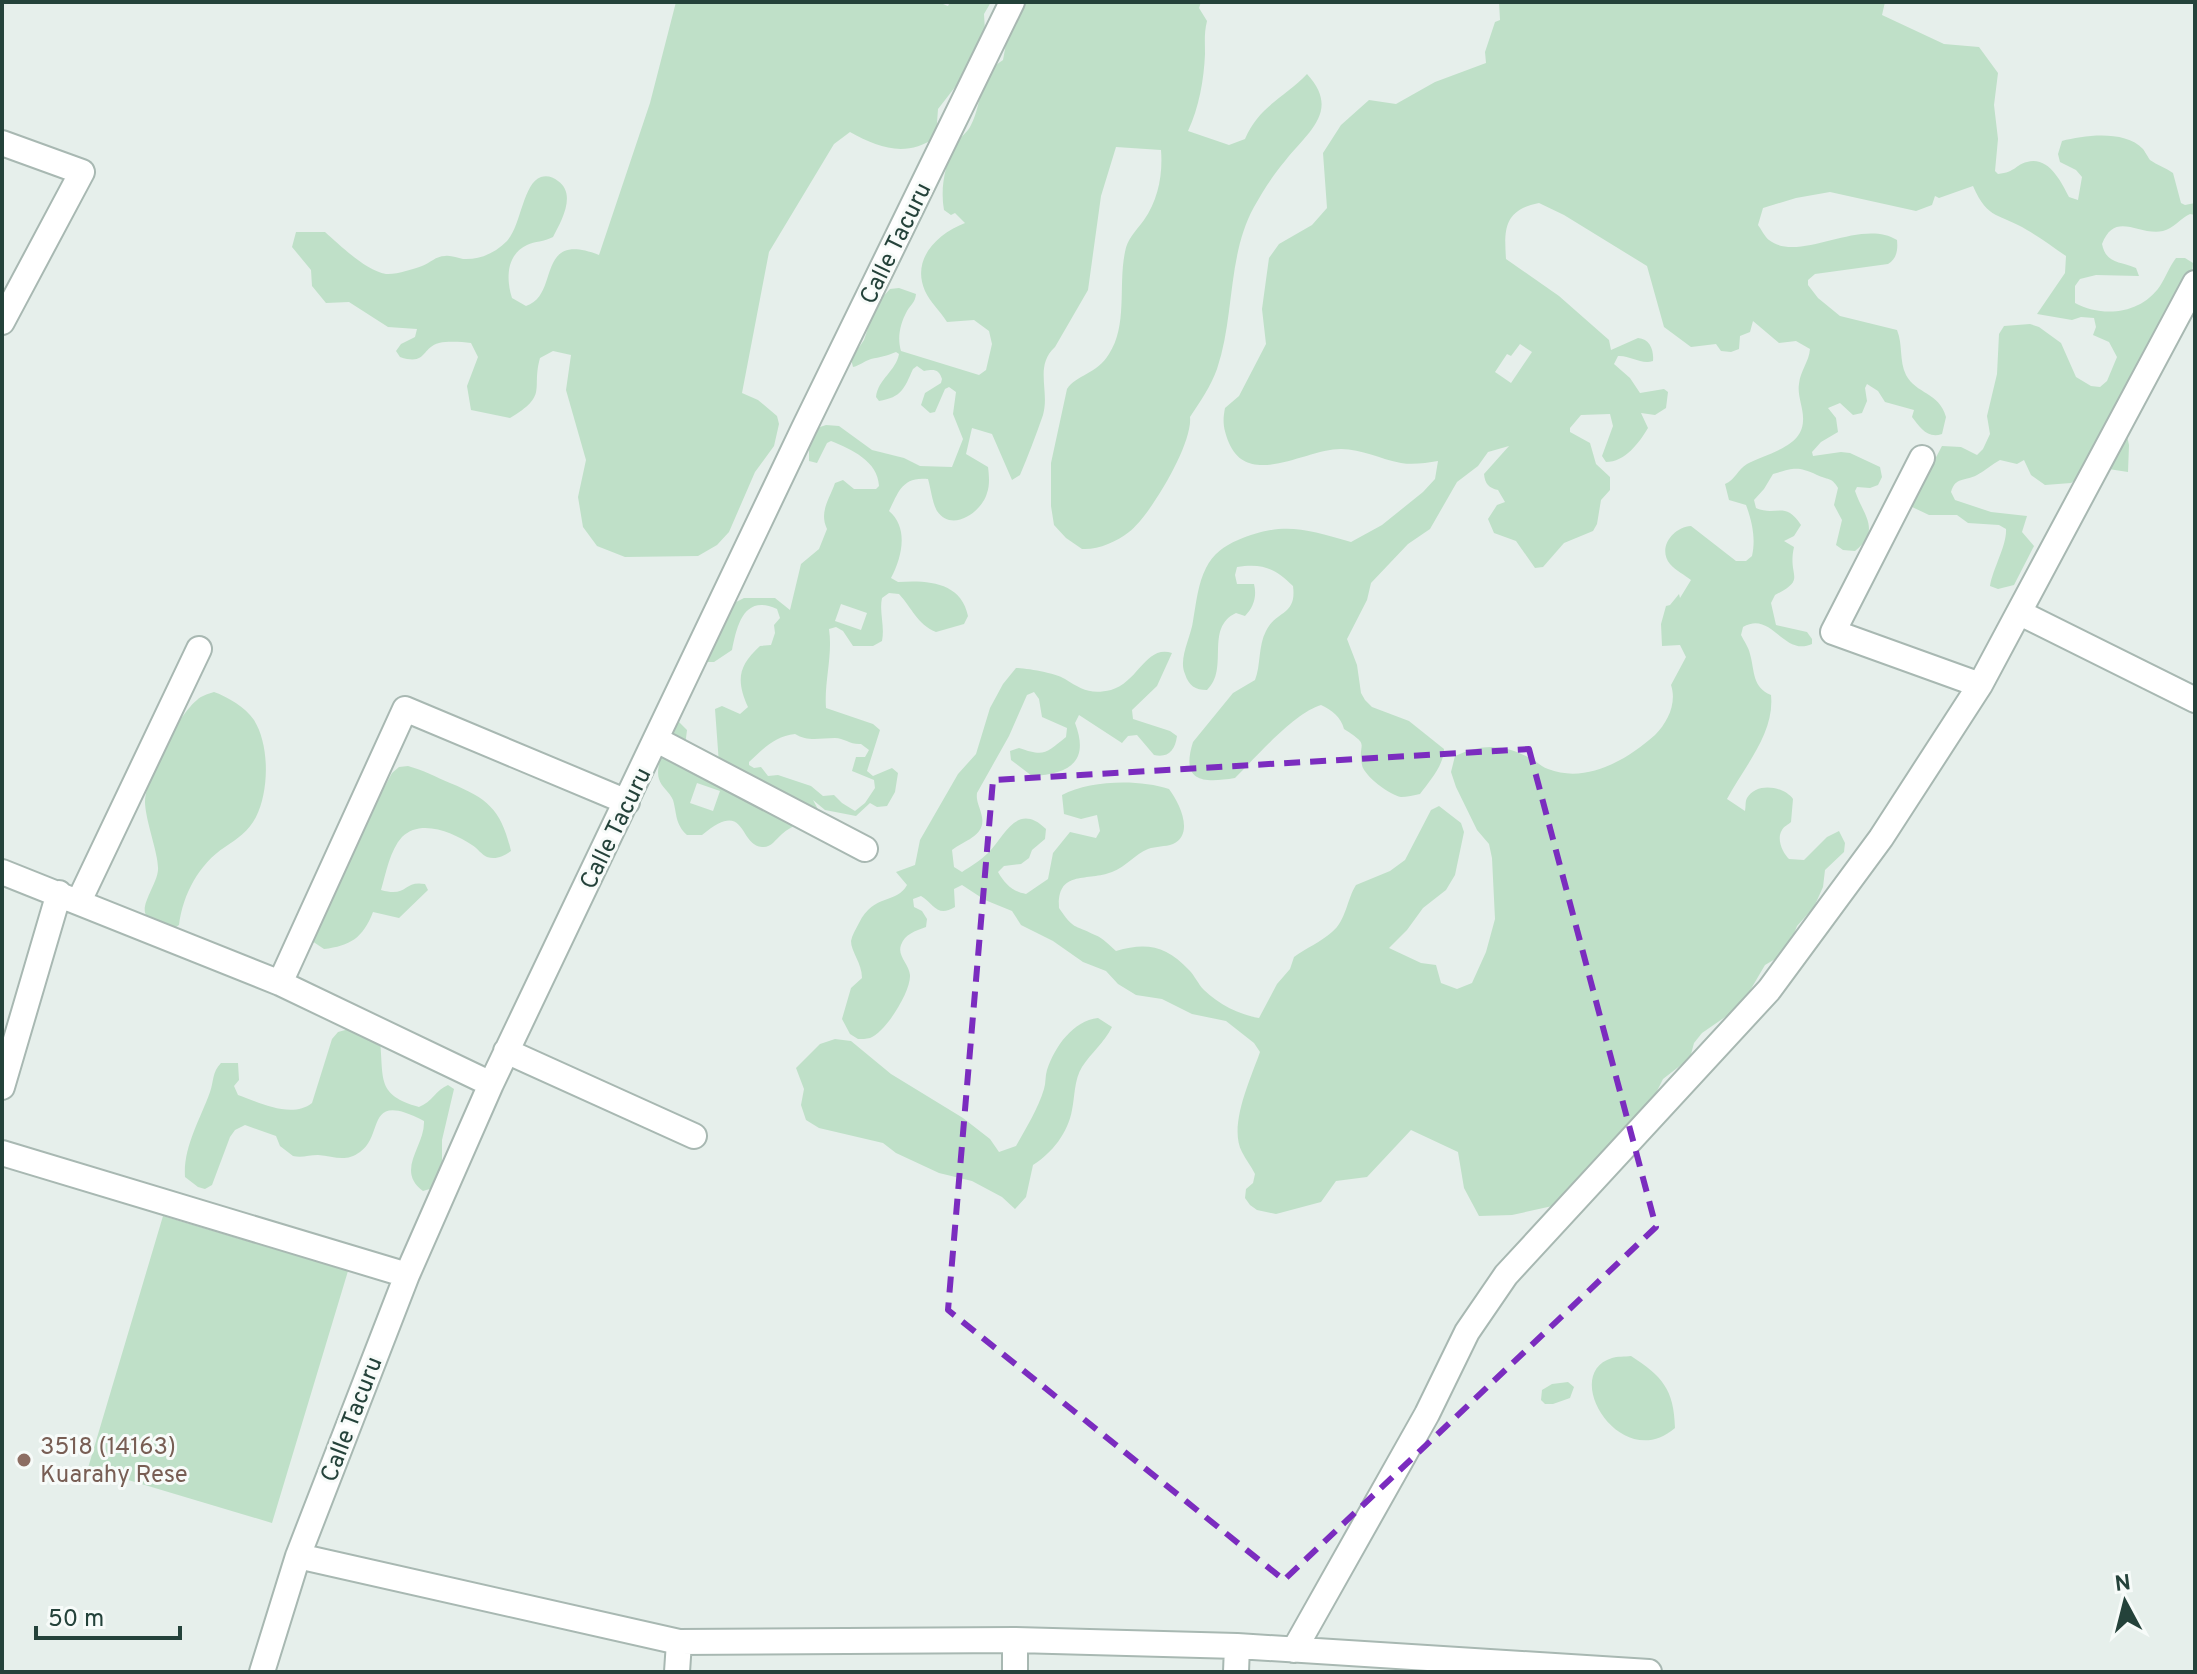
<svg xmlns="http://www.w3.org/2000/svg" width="2197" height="1674" font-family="Overpass,sans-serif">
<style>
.green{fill:#bfe0c8;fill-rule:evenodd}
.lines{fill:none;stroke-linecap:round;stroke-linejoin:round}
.minor-casing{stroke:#a8b8b2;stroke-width:28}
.minor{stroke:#fff;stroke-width:24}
.marked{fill:none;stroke:#7b2cbf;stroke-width:6;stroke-dasharray:16 10;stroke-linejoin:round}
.education-dot{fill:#8d6e63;stroke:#f7fbf9;stroke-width:3}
.labels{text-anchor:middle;stroke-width:6;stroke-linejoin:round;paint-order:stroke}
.street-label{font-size:24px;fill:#24423a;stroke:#f7fbf9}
.education-label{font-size:24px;fill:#785e54;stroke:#f7fbf9;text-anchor:start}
</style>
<rect width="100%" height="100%" fill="#e6efeb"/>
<path class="green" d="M676 2H938L948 6 950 2H991L984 14 985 31 966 73 938 109 936 137C906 158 879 148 850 132L834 144 769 252 742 393 758 400 777 416 779 424 774 446 755 472 729 532 717 545 698 556 625 557 597 546 583 527 578 497 586 460 566 390 571 355 553 351 540 358C531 390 549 395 510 418L471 410 467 386 478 357 471 343C461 342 449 341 439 343 421 348 427 366 400 357L396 351 401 344 415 337 417 329 388 327 349 302 326 303 312 286 311 270 292 247 296 232H325C341 246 365 270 386 274 396 275 413 269 422 266 430 263 436 256 445 256 451 255 457 258 463 259 480 260 495 253 507 241 521 226 523 183 541 177 547 175 553 177 558 181 577 194 561 222 553 237 544 242 535 241 527 245 506 255 506 279 512 298L526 306C561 295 534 230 599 255L650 103Z
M1021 2H1201L1199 8 1207 21C1204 33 1205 42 1205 54 1204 79 1199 108 1188 131L1229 145 1245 139C1259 106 1284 98 1307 74 1341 111 1308 132 1285 161 1273 175 1263 191 1254 207 1227 256 1235 316 1217 369 1211 386 1200 402 1190 417 1193 444 1150 516 1129 532 1116 542 1098 550 1082 549L1066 538 1054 525 1051 506V463L1067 389C1076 375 1097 374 1109 354 1128 325 1118 285 1125 252 1127 239 1136 231 1144 220 1158 200 1163 175 1161 150L1116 147 1101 196 1088 290 1055 347C1034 366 1050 391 1043 415 1036 435 1028 456 1020 475L1012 480 992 434 972 428 966 454 988 467C989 475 990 485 987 493 982 512 952 533 937 511 932 502 931 489 928 479 902 476 898 493 889 511 909 528 902 557 891 578L898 582C928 580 961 582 968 616L964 624 936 632C917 624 912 608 899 594L889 593 882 598C879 612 885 626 882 641L873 646H853L843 631 836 627 829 629C833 655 824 682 826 708L873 724 880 730 867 771 873 776 892 768 898 773 895 792 887 806 877 807 870 803 856 816 825 810 813 800 820 813C808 820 792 825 782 834 775 840 771 848 762 847 738 845 747 797 702 835H687C675 824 677 814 673 800 670 792 661 787 659 779 654 765 670 735 675 718L687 730 685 746 719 764 715 709 722 706 740 714 748 707C736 680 738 666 760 646L771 645 775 633 774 625 780 618 777 609C744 594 737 625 732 650L714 662H708L707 651 732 604 744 598H775L790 610 801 564 819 549 827 529C819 512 829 500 835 483L843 480 854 489H876L879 486C878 461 851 449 831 441L827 443 817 463 809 461V439L817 428 826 425 839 426 872 450 904 458 920 466 952 467 963 439 953 414 956 392 949 387 945 389 935 412 930 413 921 405 925 393 941 383 942 379C939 369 934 369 924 371L917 366 913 369C904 389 902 397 879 401L876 397C878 379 896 371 899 354L896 352C887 356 880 357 871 359 864 361 859 366 853 367L851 359 864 340 876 304 890 289 899 288 916 294C915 303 911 304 907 311 900 324 897 338 901 351L979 375 986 370 992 344 989 331 974 320 947 322C940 311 930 302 925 291 911 259 937 234 965 223L955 213 951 215 944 210C940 188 945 163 956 144 960 137 968 132 971 125 983 102 978 75 1003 60L1009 27ZM841 604 867 613 861 630 835 621ZM795 734C808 742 820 738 835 738 844 738 851 745 861 744L869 750 865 757H856L852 771 874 780 875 788 865 803 855 811 842 803 834 795 823 796 811 786 778 775 768 776 761 767 754 768 749 765V762C763 749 775 736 795 734ZM697 783 720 791 713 811 690 803Z
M1499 2H1885L1882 15 1944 44 1979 47 1998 73 1994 105 1998 139 1995 171 1998 174C2016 172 2015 165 2027 162 2049 156 2061 182 2069 197L2078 200 2082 177 2076 170 2060 162 2058 154 2062 141C2085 135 2125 130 2143 149 2144 150 2149 159 2150 160 2157 165 2166 168 2173 173L2181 203 2185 205 2195 203V215L2190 214C2181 218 2173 229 2163 231 2138 236 2115 210 2102 244 2106 264 2120 261 2136 268L2139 276 2096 275 2080 279 2075 286V303C2103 318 2141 314 2160 286 2166 277 2169 267 2176 258H2185L2193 263 2191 289 2127 436 2129 445 2128 472 2102 468 2085 473 2071 483 2045 485 2031 475 2024 460 2017 464 2000 460C1992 464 1985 471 1977 475 1964 482 1956 476 1951 492L1955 500 1991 512 2027 516 2022 532 2034 546 2014 585 1998 589 1990 586C1993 568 2007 545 2006 529L1999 525 1968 523 1957 515H1929L1910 506 1942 446 1961 447 1977 455 1983 449 1990 434 1987 416 1997 374 1999 334 2004 326 2030 324 2039 327 2061 343 2076 377 2091 386 2100 387 2107 381 2117 357 2109 342 2093 335 2096 327 2094 318 2081 317 2072 320 2037 314 2065 273 2066 256C2053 247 2041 238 2027 230 2000 213 1988 221 1973 186L1939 198 1935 196 1932 205 1916 211 1830 192 1796 198 1763 208 1758 225C1761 229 1765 237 1769 240 1799 264 1860 217 1897 240 1898 249 1897 259 1888 264L1815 274 1808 280V285L1818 298 1840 316 1897 330C1903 344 1899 361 1906 375 1916 394 1939 392 1946 417L1942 434C1927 439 1920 427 1912 417L1914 410 1885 402 1878 391 1867 384 1865 388 1867 401 1862 413 1853 415 1840 403 1828 408 1836 418 1838 432 1821 442 1812 452 1813 456 1841 452 1850 453 1880 467 1882 477 1878 485 1870 488 1857 487 1855 491C1863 515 1882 530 1855 551L1843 550 1836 545 1842 520 1834 505 1838 488C1832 477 1827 480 1817 475 1797 466 1794 468 1773 474L1764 489 1754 500 1756 508C1776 517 1785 500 1801 525L1794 536 1784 541 1794 547C1787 578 1808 578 1775 595L1771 603 1776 625 1807 632 1812 639V644C1783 657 1772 610 1743 627L1741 635C1744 641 1749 648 1750 654 1755 672 1752 687 1771 695 1775 733 1744 767 1727 799L1745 811C1746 806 1745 802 1747 798 1757 781 1785 787 1793 799L1791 822C1788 825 1784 826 1782 830 1776 839 1783 853 1789 859L1804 860 1827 837 1839 831 1845 843 1844 852 1825 870 1823 887 1814 907 1797 926 1790 944 1782 955 1765 965 1741 1006 1702 1033 1694 1043 1690 1058 1663 1079 1643 1119 1557 1205 1512 1215 1479 1216 1464 1188 1458 1152 1411 1130 1367 1177 1336 1181 1321 1202 1276 1214 1257 1210 1250 1205 1245 1198 1246 1189 1253 1183 1255 1174C1251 1166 1246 1160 1242 1152 1228 1126 1251 1078 1260 1052L1254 1043 1226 1021 1192 1014 1162 999 1136 995 1118 984 1106 971 1083 962 1053 941 1021 925 1012 911 985 900 962 885 954 889 955 907C937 918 934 904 921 896L913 899 914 907 922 911 927 919 926 927C915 931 905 934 901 945 897 956 909 964 910 975 911 991 886 1032 870 1038 866 1039 862 1039 858 1039L850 1034 842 1019 851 988 862 978C862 963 851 952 851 941 852 935 856 929 859 923 874 893 897 904 907 885L896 872 915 865 920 840 958 774 976 754 990 708 1003 684 1016 668C1026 668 1056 673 1065 679 1081 689 1090 695 1111 690 1139 682 1145 645 1172 653L1157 686 1132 710 1133 719 1170 731 1177 736C1175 751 1168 758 1154 755L1137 735 1128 736 1122 743 1079 715 1075 723C1090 762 1069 774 1032 776L1011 760 1010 751 1019 748C1045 757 1046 753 1066 737L1067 728 1042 717 1039 699 1034 692 1027 695 1009 736 977 793C976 801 979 805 981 813 988 835 967 839 952 850L954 867 962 872C971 866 980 861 988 853 1005 836 1017 801 1046 829L1045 839 1032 850 1029 858 1021 864 1004 866 998 872C1005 884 1013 892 1026 894L1048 879 1053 853 1070 832 1096 838 1100 831 1097 815 1081 819 1064 814 1062 795C1090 780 1139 779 1169 789 1179 802 1195 834 1173 844 1165 847 1156 846 1148 849 1135 854 1126 867 1112 872 1087 882 1057 869 1059 908 1074 930 1073 924 1095 935 1103 938 1110 946 1116 951 1147 942 1166 946 1189 970 1195 976 1198 984 1204 990 1218 1004 1240 1015 1259 1018L1277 984 1290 969 1294 957C1306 948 1321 942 1332 932 1346 921 1347 899 1356 885L1390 871 1405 860 1431 810 1439 806 1461 823 1464 832 1455 875 1446 890 1423 908 1407 930 1389 948 1421 963 1436 965 1441 983 1457 989 1472 983 1486 952 1495 919 1492 858 1489 844 1477 830 1456 787 1451 772 1455 756C1484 743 1504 744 1532 759 1537 762 1542 767 1548 769 1586 784 1627 760 1655 735 1668 722 1677 703 1671 685L1686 657 1680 645 1662 646 1661 624 1666 606 1670 605 1679 594 1680 598 1691 580C1685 575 1676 571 1670 564 1657 548 1673 527 1691 526L1736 561H1746L1752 556C1756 539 1752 521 1746 505L1729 500 1725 484C1735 480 1738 469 1747 464 1766 453 1802 448 1803 421 1804 409 1797 396 1799 384 1800 371 1809 362 1810 349L1796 341 1779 343 1753 321 1750 332 1740 336 1739 349 1731 352 1721 351 1716 344 1691 347 1664 327 1647 266 1564 215 1539 203C1504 210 1504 229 1506 259L1559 296 1609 340 1611 350 1638 338C1650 339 1654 350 1653 361 1641 365 1630 355 1618 356L1614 364 1630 378 1640 393 1664 389 1668 392 1666 408 1655 415 1641 413 1648 428C1639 443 1625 462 1606 462L1602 456 1613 426 1610 414 1581 415 1570 428V432L1590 443 1596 464 1610 477V490L1601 500 1597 524 1593 531 1564 543 1543 567 1535 568 1516 541 1494 533 1488 519 1497 505 1505 502 1498 490C1489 488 1485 484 1484 474L1509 446 1488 452 1478 466 1457 482 1430 529 1408 544 1371 583 1367 600 1347 639 1357 665 1361 693 1365 700 1372 707 1409 721 1444 749C1444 765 1429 782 1420 794 1414 795 1407 797 1401 797 1390 795 1364 776 1362 765 1357 741 1372 747 1344 729 1341 717 1332 710 1321 705 1294 713 1255 758 1235 778 1204 783 1180 783 1193 742L1233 693 1255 680C1261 665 1258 646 1266 631 1276 610 1297 616 1293 586 1275 568 1262 563 1237 567L1235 575 1237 584H1254C1257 596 1254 607 1245 616L1236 613C1204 628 1230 669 1207 690 1195 690 1189 686 1185 674 1178 659 1191 637 1193 621 1196 604 1198 583 1206 568 1213 554 1224 546 1238 540 1283 521 1305 529 1351 542L1382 525 1423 492 1435 479 1438 461C1426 463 1413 465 1401 463 1380 459 1362 449 1341 449 1305 449 1249 489 1229 443 1224 430 1222 423 1225 408L1239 396 1266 344 1262 309 1269 258 1279 244 1312 225 1327 208 1323 153 1341 125 1369 100 1396 104 1435 82 1486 63 1485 52 1495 22 1500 20ZM1520 344 1532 352 1511 383 1495 372 1507 354 1511 356Z
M214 692C228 697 245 707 254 720 270 746 269 791 256 817 248 832 238 838 225 847 199 864 183 894 179 925L173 929C165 926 151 924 146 915 140 905 157 884 158 870 159 855 146 823 145 803 144 780 178 715 197 700 201 696 208 694 214 692Z
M408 766C423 770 436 777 450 783 489 799 501 810 511 851 504 856 496 860 487 857 482 855 477 848 472 845 454 833 421 818 402 837 390 850 386 873 381 890 408 898 403 880 425 884L428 890 399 918 373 912C363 938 350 946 324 949L312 941 349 853 392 773 399 767Z
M1098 1018 1112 1027C1104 1043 1091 1053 1082 1067 1074 1080 1075 1096 1072 1110 1068 1133 1052 1153 1033 1165L1026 1197 1015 1209 1002 1197 972 1181 939 1173 896 1153 883 1143 819 1128 806 1120 801 1105 804 1089 796 1068 820 1044 835 1039 851 1041 891 1074 963 1118 990 1139 999 1152 1016 1146C1026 1128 1038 1109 1044 1089 1046 1083 1045 1076 1047 1070 1055 1046 1073 1021 1098 1018Z
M349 1029 380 1041C384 1079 376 1095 419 1107 432 1102 436 1090 448 1085L454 1089 442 1140V1171L433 1188 423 1191C395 1170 425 1147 424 1121 364 1090 385 1135 360 1152 345 1163 334 1156 318 1155 309 1155 302 1158 293 1156L280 1146 276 1136 245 1125 235 1130 230 1137 212 1185 205 1189 198 1187 185 1177C183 1147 200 1120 210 1092 214 1081 212 1072 221 1063H238L239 1080 234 1086 238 1095C260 1103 292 1119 312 1103L332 1039 338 1032Z
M163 1216 348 1271 272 1523 88 1468Z
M1631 1356C1662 1376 1674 1389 1675 1428 1621 1475 1559 1374 1612 1358 1617 1356 1625 1357 1631 1356Z
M1568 1382 1574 1387 1570 1398 1553 1404H1545L1541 1400 1542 1390 1552 1384Z"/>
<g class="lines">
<defs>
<path id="minor" d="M2 143 82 172 2 322
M1922 458 1833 632 1980 685
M2020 613 2195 700
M657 740 865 849
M2 872 280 983 491 1084
M79 901 199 649
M280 983 405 709 627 802
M506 1051 694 1136
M2 1087 59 893
M2 1153 407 1275
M298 1556 679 1642 1015 1640 1237 1646 1649 1672
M1294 1650 1427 1414 1467 1332 1506 1275 1769 990 1881 838 1980 685 2195 283
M262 1672 298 1556 407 1275 491 1084 804 428 1012 2
M677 1672 679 1642
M1015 1672V1640
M1236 1672 1237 1646"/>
</defs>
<use href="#minor" class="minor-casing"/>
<use href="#minor" class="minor"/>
</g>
<path class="marked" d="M1529 749 1656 1227 1284 1580 948 1310 993 780Z"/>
<circle class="education-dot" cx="24" cy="1460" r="8"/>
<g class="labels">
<g class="street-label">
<text transform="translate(895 243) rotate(-64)" y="8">Calle Tacuru</text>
<text transform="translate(615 828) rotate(-64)" y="8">Calle Tacuru</text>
<text transform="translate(351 1419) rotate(-69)" y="8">Calle Tacuru</text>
</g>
<g class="education-label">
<text x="40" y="1454">3518 (14163)<tspan x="40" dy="28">Kuarahy Rese</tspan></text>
</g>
</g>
<rect width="2197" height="1674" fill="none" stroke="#24423a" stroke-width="8"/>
<g transform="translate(2125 1602) rotate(353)" stroke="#f7fbf9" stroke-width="6" paint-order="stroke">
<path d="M0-6L14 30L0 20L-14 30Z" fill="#24423a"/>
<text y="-12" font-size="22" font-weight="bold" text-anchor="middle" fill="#24423a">N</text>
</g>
<path d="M36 1626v12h144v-12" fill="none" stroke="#24423a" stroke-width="4"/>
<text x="48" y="1626" font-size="24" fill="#24423a" stroke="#f7fbf9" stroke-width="6" paint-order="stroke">50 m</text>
</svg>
